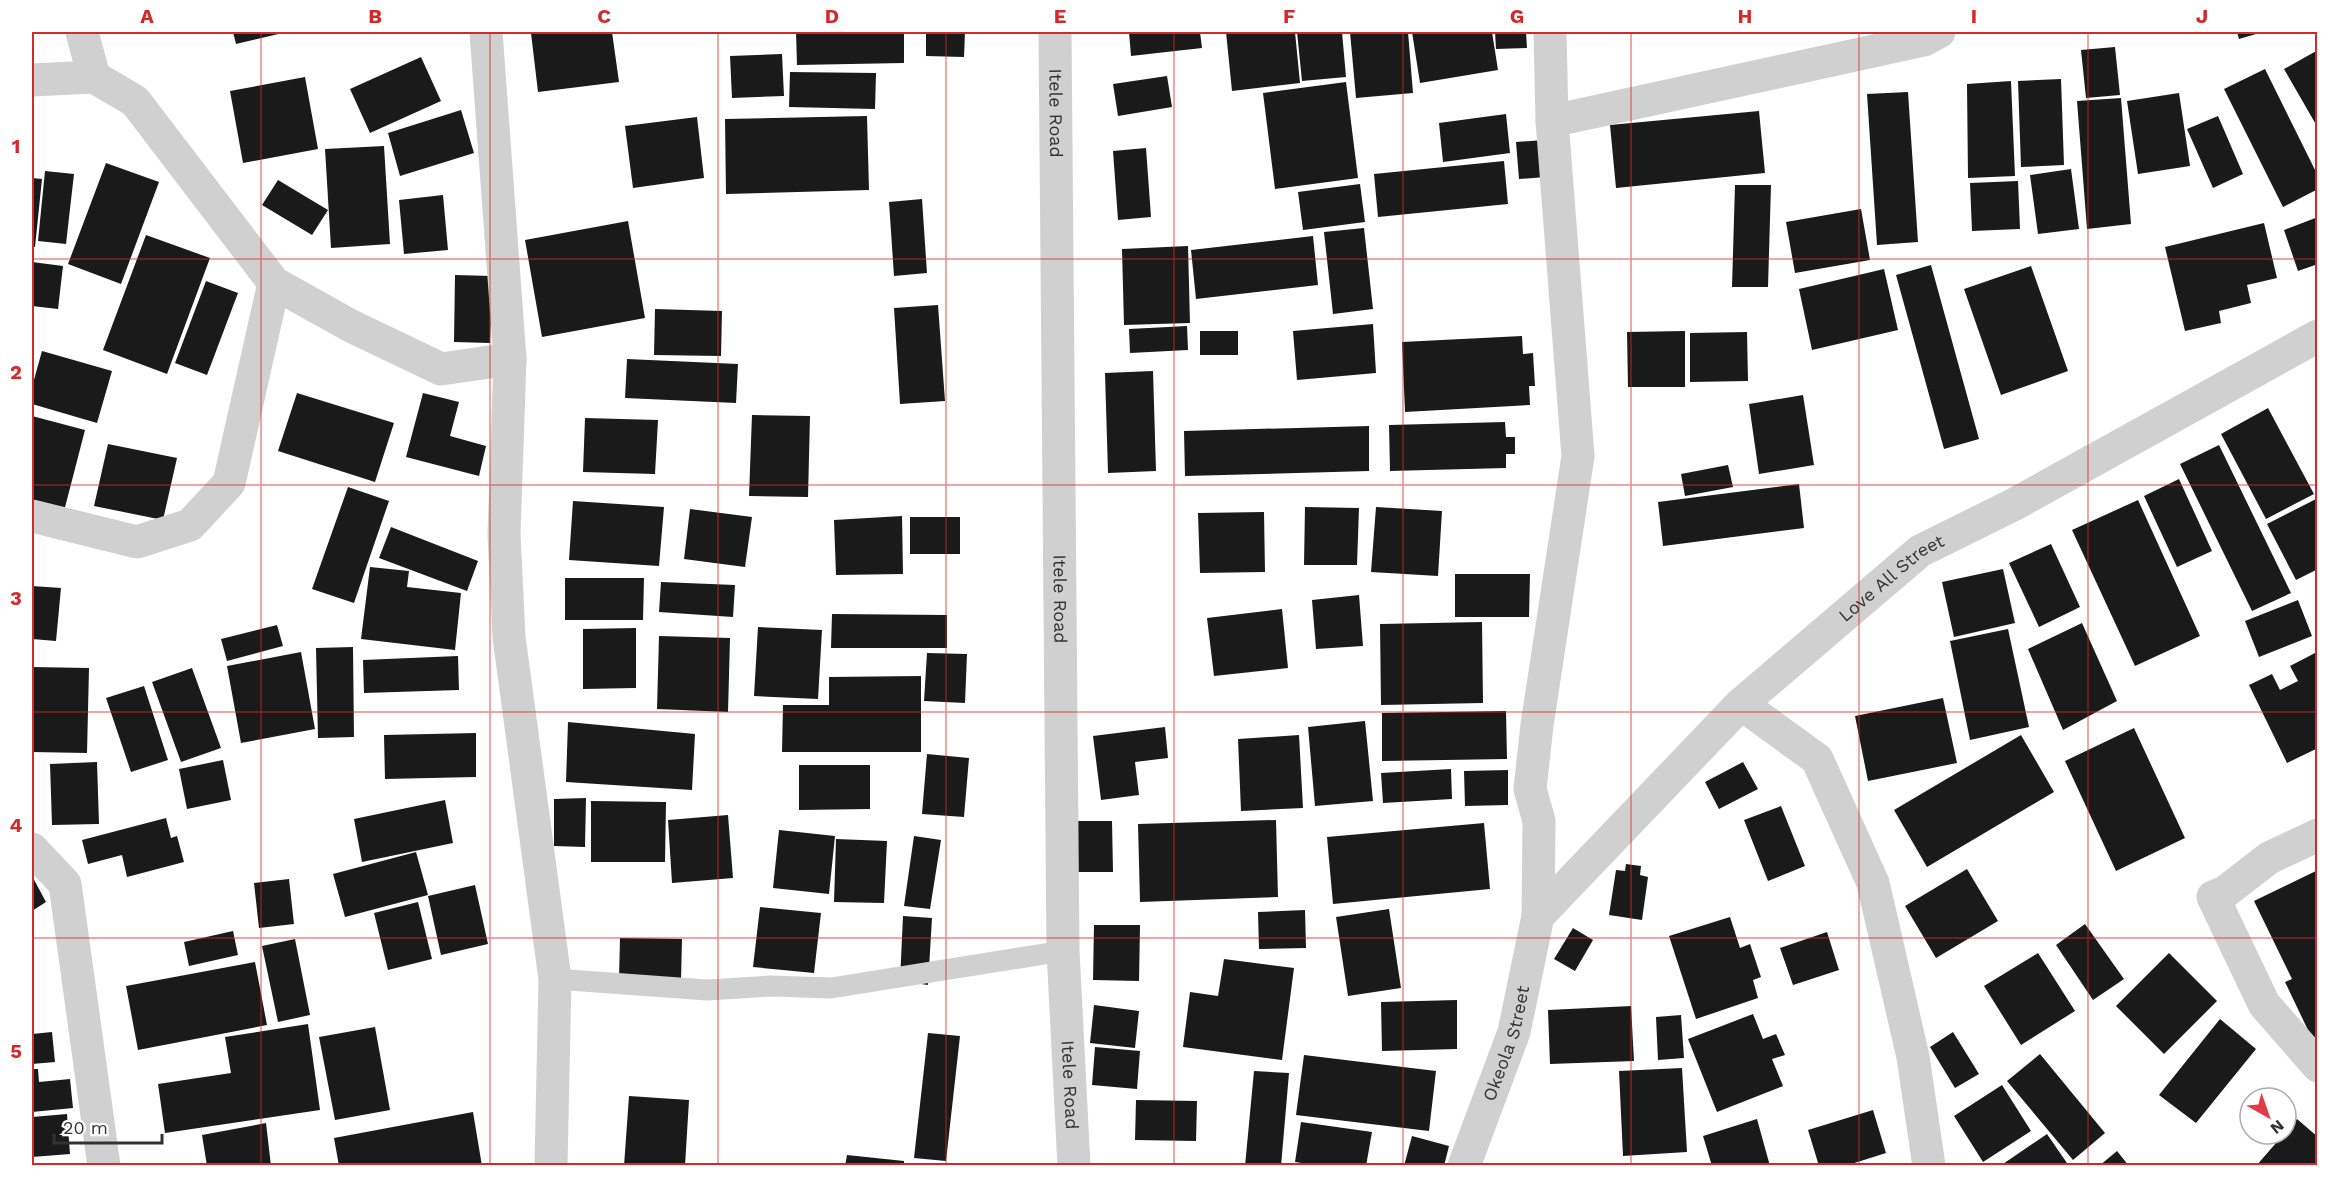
<svg xmlns="http://www.w3.org/2000/svg" width="2349" height="1197" font-family="'Work Sans',sans-serif">
<style>
.building{fill:#1a1a1a}
.lines{fill:none;stroke-linecap:round;stroke-linejoin:round}
.lane{stroke:#d0d0d0;stroke-width:21}
.street{stroke:#d0d0d0;stroke-width:33}
.grid{fill:none;stroke:#d62828;stroke-width:1.5;stroke-opacity:0.55}
.labels{text-anchor:middle;stroke-width:6;stroke-linejoin:round;paint-order:stroke}
.street-label{font-size:18px;fill:#333;stroke:#fff}
.neatline{fill:none;stroke:#d62828;stroke-width:2}
.grid-label{font-size:20px;text-anchor:middle;font-weight:bold;fill:#d62828}
</style>
<rect width="100%" height="100%" fill="#fff"/>
<path class="building" d="M233 32H287L236 44Z
M612 32 619 82 538 92 531 33Z
M796 32H904V63L797 65Z
M926 32H965L964 57 926 56Z
M1129 32H1200L1202 48 1131 56Z
M1226 32H1295L1300 83 1232 91Z
M1297 32H1342L1346 77 1302 81Z
M1350 32H1408L1413 93 1356 98Z
M1412 32H1492L1498 70 1420 83Z
M1495 32H1526L1527 48 1496 49Z
M2237 32H2263L2239 39Z
M2115 47 2120 95 2086 98 2081 50Z
M2318 50V128L2284 69Z
M782 54 784 96 732 98 730 56Z
M421 57 441 101 370 133 350 89Z
M2265 69 2318 176V189L2283 207 2224 89Z
M790 72 876 73 875 109 789 107Z
M1167 76 1172 107 1118 116 1113 84Z
M305 77 318 149 243 163 230 91Z
M2061 79 2064 165 2021 167 2018 81Z
M2011 81 2015 176 1968 178 1967 84Z
M1346 82 1358 178 1275 189 1263 93Z
M1908 92 1918 242 1877 245 1867 94Z
M2179 93 2190 166 2138 174 2127 101Z
M2121 98 2131 224 2087 229 2077 101Z
M461 110 474 153 400 176 388 133Z
M1759 111 1765 173 1616 188 1610 125Z
M1506 114 1510 153 1443 162 1439 123Z
M867 116 869 190 726 194 725 119Z
M2218 116 2243 174 2213 188 2187 129Z
M697 117 704 178 633 188 625 126Z
M1544 140 1546 177 1519 179 1516 142Z
M384 146 390 244 331 248 325 149Z
M1146 148 1151 217 1118 220 1113 151Z
M1504 161 1508 204 1378 217 1374 174Z
M106 163 159 182 121 284 68 264Z
M2071 169 2079 229 2038 234 2030 175Z
M45 171 74 174 66 244 38 241Z
M32 178 42 179 35 247H32Z
M278 180 328 210 312 235 262 205Z
M2018 181 2020 229 1972 231 1970 183Z
M1360 184 1365 222 1303 230 1298 192Z
M1735 185H1771L1768 287H1732Z
M443 195 448 250 404 254 399 200Z
M922 199 927 273 894 276 889 202Z
M1861 209 1870 260 1795 273 1786 222Z
M2318 217V264L2298 271 2284 230Z
M628 221 645 318 542 337 525 240Z
M2264 223 2277 278 2247 285 2251 303 2219 311 2221 323 2185 331 2165 247Z
M1364 228 1373 309 1333 314 1324 232Z
M146 235 210 258 167 374 103 350Z
M1313 236 1318 285 1196 299 1191 250Z
M1188 246 1190 323 1124 325 1122 249Z
M32 262 63 266 58 309 32 306Z
M1931 265 1979 439 1944 449 1896 275Z
M2031 266 2068 371 2001 395 1964 289Z
M1884 269 1898 330 1812 350 1799 289Z
M455 275 492 276 490 343 454 342Z
M206 281 238 293 207 375 175 363Z
M938 305 945 401 900 404 894 308Z
M655 309 722 311 721 356 654 355Z
M1373 324 1376 373 1297 380 1293 331Z
M1187 326 1188 350 1130 353 1129 329Z
M1200 331H1238V355H1200Z
M1685 331V387H1628L1627 332Z
M1747 332 1748 381 1690 382V333Z
M1522 336 1523 354 1533 353 1535 386H1529L1530 405 1405 412 1402 342Z
M42 351 112 371 97 423 32 404V387Z
M627 359 738 364 736 403 625 398Z
M1153 371 1156 471 1108 473 1105 373Z
M297 393 394 423 375 482 278 451Z
M423 393 459 402 450 436 486 446 479 476 406 457Z
M1803 395 1814 465 1759 474 1749 404Z
M2268 408 2314 494 2266 519 2221 434Z
M752 415 810 416 808 497 749 496Z
M32 416 85 430 62 519 32 512Z
M585 418 658 420 655 474 583 472Z
M1505 422 1506 437H1515V454H1506V468L1390 471 1389 425Z
M1369 426V471L1185 476 1184 431Z
M108 444 177 458 163 520 94 506Z
M2219 445 2291 593 2252 611 2180 464Z
M1728 465 1733 487 1685 496 1681 474Z
M2179 479 2212 551 2177 567 2144 496Z
M1799 484 1804 528 1663 546 1658 502Z
M348 487 389 501 354 603 312 589Z
M2318 498V569L2296 580 2267 524Z
M2138 500 2200 636 2135 666 2072 530Z
M573 501 664 507 659 566 569 560Z
M1305 507 1359 508 1357 565H1304Z
M1376 507 1442 511 1438 576 1371 572Z
M690 509 752 517 745 567 684 559Z
M1264 512 1265 572 1200 573 1198 513Z
M902 516 903 574 836 575 834 520Z
M910 517H960V554H910Z
M391 527 478 561 467 591 379 558Z
M2051 544 2080 607 2039 627 2009 563Z
M370 567 409 571 407 587 461 593 455 650 361 639Z
M2003 569 2015 623 1954 637 1942 582Z
M1455 574H1530L1529 617H1455Z
M565 578H644L643 620H565Z
M661 582 735 585 733 617 659 612Z
M32 586 61 588 56 641 32 639Z
M1359 595 1363 646 1316 649 1312 600Z
M2298 600 2312 636 2259 657 2245 621Z
M1282 609 1288 668 1214 676 1207 618Z
M832 614 947 615V648H831Z
M1482 622 1483 703 1381 705 1380 624Z
M2082 623 2117 701 2063 730 2028 649Z
M277 625 283 646 227 661 221 639Z
M758 627 822 630 818 699 754 696Z
M636 628V688L583 689V629Z
M2008 629 2029 727 1970 740 1950 641Z
M659 636 730 638 728 712 657 709Z
M353 647 354 737 318 738 316 648Z
M301 652 315 729 241 743 227 666Z
M927 653 967 654 965 703 924 701Z
M2315 653 2318 748 2287 763 2249 685 2272 674 2280 690 2298 681 2290 666Z
M458 656 459 690 364 693 363 660Z
M32 667 89 668 87 753 32 752Z
M192 668 221 748 181 762 152 682Z
M921 676V752H782L783 705H829V677Z
M144 686 168 760 131 772 106 698Z
M1943 698 1957 763 1868 781 1855 716Z
M1506 711 1507 759 1382 761V713Z
M1365 721 1373 801 1315 806 1308 727Z
M568 722 695 734 692 790 566 782Z
M1165 727 1168 758 1135 762 1139 795 1101 800 1093 736Z
M2134 728 2185 838 2116 871 2065 761Z
M476 733V777L385 779 384 735Z
M1299 735 1303 808 1241 811 1238 739Z
M2021 735 2054 792 1927 867 1894 810Z
M927 754 969 758 964 817 922 814Z
M223 760 231 800 187 809 179 769Z
M97 762 99 824 52 825 50 764Z
M1743 762 1758 789 1719 809 1705 782Z
M799 765H870V809L799 810Z
M1451 769 1452 799 1383 803 1381 773Z
M1508 770V805L1465 806 1464 771Z
M586 798 585 847 554 846V799Z
M445 800 453 843 362 862 354 819Z
M591 801 666 802 665 862H591Z
M1781 806 1805 866 1768 881 1744 820Z
M728 815 733 878 672 883 668 820Z
M166 818 171 838 177 836 184 862 127 877 122 855 88 864 82 840Z
M1276 820 1278 897 1140 902 1138 824Z
M1072 821H1112L1113 872H1073Z
M1484 823 1490 889 1333 904 1327 837Z
M779 830 835 836 829 894 773 888Z
M914 836 941 840 930 909 904 906Z
M836 839 887 841 884 903 834 902Z
M416 852 428 895 345 917 333 874Z
M1626 864 1641 866 1640 875 1648 877 1642 920 1609 915 1616 870 1625 871Z
M1967 869 1998 921 1936 958 1905 906Z
M2318 870V1051L2285 982 2292 979 2254 901Z
M32 876 46 902 32 911Z
M289 879 294 924 259 928 254 883Z
M475 885 488 944 441 955 428 896Z
M418 902 432 959 388 970 374 913Z
M760 907 821 913 814 973 753 967Z
M1389 909 1401 988 1348 996 1336 917Z
M1305 910 1306 948 1259 949 1258 912Z
M903 916 932 918 928 985 900 981Z
M1730 917 1740 948 1750 944 1761 977 1753 980 1758 998 1696 1019 1669 936Z
M2085 924 2124 979 2093 1000 2056 945Z
M1094 925H1140L1139 981 1093 980Z
M1573 928 1593 940 1575 971 1554 959Z
M233 931 238 955 189 966 184 942Z
M1827 932 1839 970 1793 985 1780 948Z
M620 938 682 939 681 981 619 979Z
M295 939 310 1015 278 1022 262 946Z
M2038 953 2075 1011 2021 1045 1984 986Z
M2169 953 2217 1001 2164 1054 2116 1006Z
M1224 959 1294 968 1282 1060 1183 1047 1190 992 1218 996Z
M255 962 267 1025 138 1050 126 986Z
M1457 1000V1049L1382 1051 1381 1002Z
M1094 1005 1139 1011 1135 1048 1090 1043Z
M1631 1006 1634 1061 1550 1064 1548 1010Z
M1753 1014 1763 1039 1776 1034 1785 1055 1772 1059 1783 1086 1717 1112 1688 1039Z
M1681 1015 1684 1058 1658 1060 1656 1017Z
M2220 1019 2256 1049 2196 1123 2159 1095Z
M308 1024 320 1110 165 1133 158 1084 231 1073 225 1037Z
M375 1027 390 1110 335 1120 319 1037Z
M52 1032 55 1062 32 1064V1034Z
M1953 1032 1979 1074 1955 1088 1930 1047Z
M928 1033 960 1036 946 1161 914 1158Z
M1095 1047 1140 1051 1137 1089 1092 1085Z
M2040 1054 2105 1133 2073 1160 2007 1081Z
M1304 1055 1436 1071 1429 1131 1296 1115Z
M1682 1068 1687 1152 1623 1156 1619 1071Z
M32 1069H38L39 1082 70 1079 73 1108 32 1112Z
M1254 1071 1289 1073 1281 1166H1245Z
M2002 1085 2031 1131 1983 1162 1954 1116Z
M629 1096 689 1100 685 1166H624Z
M1136 1100 1197 1101 1196 1141 1135 1140Z
M1873 1110 1886 1153 1845 1166H1819L1808 1130Z
M473 1112 482 1166H339L334 1138Z
M67 1114 70 1154 32 1157V1117Z
M1757 1119 1770 1166H1712L1703 1136Z
M2297 1119 2318 1137V1166H2256Z
M1301 1122 1372 1132 1366 1166H1321L1295 1162Z
M266 1123 271 1166H207L202 1135Z
M2047 1134 2069 1166H2000Z
M1412 1136 1449 1146 1444 1166H1404Z
M2117 1151 2129 1166H2099Z
M847 1155 904 1161V1166H845Z"/>
<g class="lines">
<path class="lane" d="M555 979 707 990 771 986 831 988 1063 951"/>
<g class="street">
<path d="M82 32 94 77 135 101 274 283 351 326 441 369 510 359"/>
<path d="M486 32 510 359 504 534 509 637 555 979 551 1166"/>
<path id="s1" d="M1055 32 1063 951 1074 1166"/>
<path d="M1550 32 1552 121"/>
<path d="M32 80 94 77"/>
<path d="M32 516 137 542 190 525 229 483 274 283"/>
<path d="M1741 704 1817 759 1873 883 1913 1057 1929 1166"/>
<path d="M2318 835 2269 858 2225 892 2213 897 2264 1004 2318 1066"/>
<path d="M32 849 65 884 104 1166"/>
<path id="s2" d="M1538 916 1741 704 1920 551 2013 505 2318 336"/>
<path id="s3" d="M1464 1166 1514 1032 1538 916 1539 821 1530 789 1537 725 1578 456 1552 121 1924 40 1939 32"/>
</g>
</g>
<path class="grid" d="M261 32V1166M490 32V1166M718 32V1166M946 32V1166M1174 32V1166M1403 32V1166M1631 32V1166M1859 32V1166M2088 32V1166M32 259H2318M32 485H2318M32 712H2318M32 938H2318"/>
<g class="labels">
<g class="street-label">
<text dy="6" stroke="none"><textPath href="#s1" startOffset="81">Itele Road</textPath></text>
<text dy="6" stroke="none"><textPath href="#s2" startOffset="490">Love All Street</textPath></text>
<text dy="6" stroke="none"><textPath href="#s1" startOffset="567">Itele Road</textPath></text>
<text dy="6" stroke="none"><textPath href="#s3" startOffset="130">Okeola Street</textPath></text>
<text dy="6" stroke="none"><textPath href="#s1" startOffset="1053">Itele Road</textPath></text>
</g>
</g>
<rect width="2349" height="1197" fill="none" stroke="#ffffff" stroke-width="66"/>
<g transform="translate(2268 1116) rotate(140)"><circle r="28" fill="#ffffff" stroke="#adadad" stroke-width="1.5"/>
<path d="M0-4.5L10 22L0 15L-10 22Z" fill="#e63946"/>
<text y="-9" font-size="16" font-weight="bold" text-anchor="middle" fill="#333333">N</text>
</g>
<path d="M54 1134v9h108v-9" fill="none" stroke="#333333" stroke-width="3"/>
<text x="63" y="1134" font-size="18" fill="#333333" stroke="#ffffff" stroke-width="4.5" paint-order="stroke">20 m</text>
<rect x="33" y="33" width="2283" height="1131" class="neatline"/>
<g class="grid-label">
<text x="147" y="23">A</text>
<text x="375" y="23">B</text>
<text x="604" y="23">C</text>
<text x="832" y="23">D</text>
<text x="1060" y="23">E</text>
<text x="1289" y="23">F</text>
<text x="1517" y="23">G</text>
<text x="1745" y="23">H</text>
<text x="1974" y="23">I</text>
<text x="2202" y="23">J</text>
<text x="16" y="153">1</text>
<text x="16" y="379">2</text>
<text x="16" y="605">3</text>
<text x="16" y="832">4</text>
<text x="16" y="1058">5</text>
</g>
</svg>
